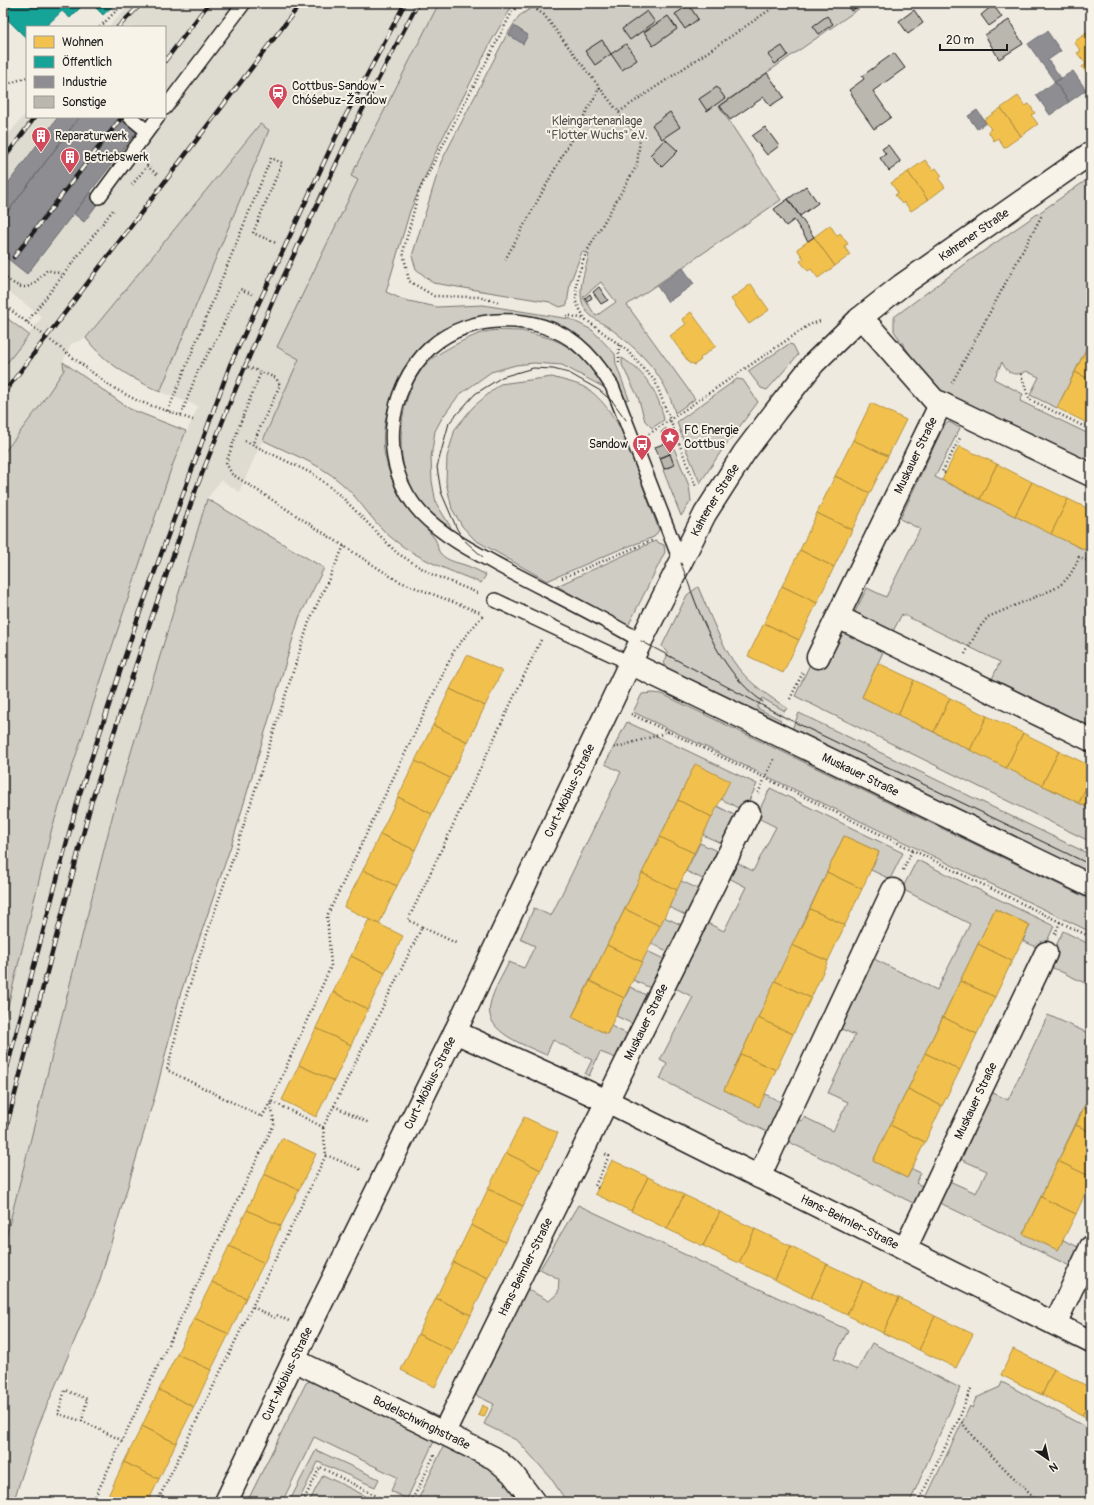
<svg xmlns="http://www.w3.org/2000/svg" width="1094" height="1505" font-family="Pangolin,sans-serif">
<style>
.built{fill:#dedbd1}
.green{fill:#cfccc3;stroke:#767470;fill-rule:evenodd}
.homes{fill:#f2c14e;stroke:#b2903f}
.public{fill:#17a398;stroke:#187a73}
.industry{fill:#8d8d92;stroke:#6b6b6f}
.building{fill:#bab7af;stroke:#1c1c1c}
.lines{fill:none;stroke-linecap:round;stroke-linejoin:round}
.service-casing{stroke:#1c1c1c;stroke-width:16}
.minor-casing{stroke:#1c1c1c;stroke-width:25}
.tertiary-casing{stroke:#1c1c1c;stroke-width:25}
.path{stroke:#1c1c1c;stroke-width:2.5;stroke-dasharray:1 3;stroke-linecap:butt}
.service{stroke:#f7f3e8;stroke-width:13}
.minor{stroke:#f7f3e8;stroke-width:22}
.tertiary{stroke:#f7f3e8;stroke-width:22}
.tram{stroke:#1c1c1c;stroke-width:1}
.rail-casing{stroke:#1c1c1c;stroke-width:4.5}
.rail{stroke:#f7f3e8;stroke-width:3;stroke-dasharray:9;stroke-linecap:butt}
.path-bridge{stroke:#1c1c1c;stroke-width:2.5;stroke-dasharray:1 3;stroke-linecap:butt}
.labels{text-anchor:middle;stroke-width:4;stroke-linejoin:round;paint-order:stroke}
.poi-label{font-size:12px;fill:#1c1c1c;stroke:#f7f3e8;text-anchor:start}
.park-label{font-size:12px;fill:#52514e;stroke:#f7f3e8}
.street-label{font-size:12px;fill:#1c1c1c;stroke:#f7f3e8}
</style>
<rect width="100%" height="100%" fill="#eeeae0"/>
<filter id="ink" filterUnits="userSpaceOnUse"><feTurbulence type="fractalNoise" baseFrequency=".025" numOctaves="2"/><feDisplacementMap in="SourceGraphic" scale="8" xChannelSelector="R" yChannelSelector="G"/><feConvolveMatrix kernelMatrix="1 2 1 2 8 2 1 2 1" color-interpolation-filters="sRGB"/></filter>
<g filter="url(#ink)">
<path class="built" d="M132 3H439L351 176 358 180 277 347 299 359 239 492 221 480 207 499 115 806 3 1249V1026L52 828 171 469 198 406 160 392 269 130 260 124 86 338 71 344 63 362 64 370 39 407 3 454V368L42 317 3 287V141L27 112V117H165V27H108Z
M762 698 785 711 781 720 757 708Z"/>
<path class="green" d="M439 3H514L492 40 439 145 410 211 386 292 404 300 437 307 483 305 570 319 592 330 615 354 616 364 629 399 626 400C613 374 600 353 577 335 564 326 547 321 532 317 478 305 432 327 403 373 390 395 381 426 384 451 387 468 395 491 405 505 415 517 426 527 435 539 438 543 437 550 440 553 449 563 459 562 470 567 475 569 481 572 486 575L481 583C446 569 410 557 383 530 368 515 357 496 340 482 319 463 288 453 263 440L299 359 277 347 358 180 351 176Z
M539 3H867L719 106 781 200 627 305 695 399 675 413C665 376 644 355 615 332 603 322 586 318 582 302 578 286 586 269 589 254L582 252 570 283 567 305 560 307 550 302 433 283 416 269 412 256 441 162 506 36 519 16ZM601 282 616 302 596 316 583 297Z
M260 124 269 130 160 392C132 378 105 364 86 338Z
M1091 177V339L1057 408 1030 395 1039 377 1026 371C1016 377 1007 374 1002 362L994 379 1023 394 1020 401 1091 435V468L936 392 894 331V317L972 259Z
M3 315 29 335 3 368Z
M522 331C532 334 543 336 552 339 576 348 592 367 605 388L562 365 534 363 516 365 491 372 459 395 442 418 435 431 431 458 432 481 436 503 452 529C439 519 425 511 416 497 392 461 397 392 429 361 439 352 472 335 485 332 496 329 510 331 522 331Z
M789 344 793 345 798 355 767 390 761 388 748 371Z
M622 358C645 372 659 393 664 420L652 428 645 421 638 397 622 365Z
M63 362 130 409 186 431 171 469 52 828 3 1026V454L39 407 64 370Z
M552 377C562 380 572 382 582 386 600 394 615 418 624 435L659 530 654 537 616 551 547 581 475 540 462 526 452 509 446 482 447 457 455 429 473 407 500 384Z
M737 379 743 380 758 402 722 450 700 483 686 449 677 422Z
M949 422 960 428 935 477 1091 553V731L990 683 1000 662 902 614 891 635 853 616 867 588 886 597 920 529 900 519 944 425Z
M666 428 689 486 691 501 681 516 663 470 674 465 661 432Z
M207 499 324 568 299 618 233 840 180 995 156 1092 99 1283 37 1429 15 1497 17 1502H3V1249L115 806Z
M655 541 664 545 665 552 628 626 557 586Z
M698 587C709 612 722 648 739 669 752 685 770 697 787 708L785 711 762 698 757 708 781 720 779 724 678 676 668 669 664 663 668 654 662 646 687 595Z
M840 628 884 650 862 697 1091 809V842L795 696 812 660Z
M653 693 662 694 1091 900V932L633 712 642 694Z
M799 713 1091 855V874L792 729Z
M627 722 757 784 744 811 721 799 695 765 572 1017 607 1034 611 1026 633 1037 621 1060 600 1052 589 1076 585 1074 592 1060 553 1040 546 1055C526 1045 484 1033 490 1005 493 990 503 975 509 962L524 968 535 946 520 939 534 908 551 916 621 772 605 764Z
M770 788 903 853 890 879 871 870 879 852 844 836 724 1090 758 1106 765 1094 785 1104 771 1134 660 1079 667 1064 660 1060 693 997 673 987 705 922 724 931 746 887 727 877 734 861 753 871 776 827 756 817Z
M717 806 738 817 725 845 703 835Z
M700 843 721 853 707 881 686 871Z
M917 860 1054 926 1043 950 1023 941 1030 925 995 909 873 1161 907 1178 912 1169 921 1173 916 1183 925 1187 916 1202 913 1203 783 1139 795 1118 802 1121 804 1117 833 1131 848 1102 828 1093 855 1035 839 1028 872 958 937 990 970 924 902 889Z
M681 881 703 891 689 917 669 907Z
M664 917 684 926 671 953 651 943Z
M1063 931 1091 945V986L1047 965Z
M647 951 668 961 655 990 633 980Z
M630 987 650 997 637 1026 616 1016Z
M1048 1015 1090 1034 1091 1033V1092L1023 1234 1058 1250 1063 1240 1085 1250 1076 1269 936 1201 947 1180 976 1193 987 1171 958 1158 991 1092 1008 1100Z
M578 1205 848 1330 834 1359 857 1370 872 1343 960 1388 910 1502H567L550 1477 518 1441 484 1424 494 1404 473 1394 525 1288 549 1301 558 1293 559 1279 540 1269Z
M312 1380 435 1439 407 1499 391 1491 397 1477 314 1437 282 1502H247L306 1383Z
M1002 1382 1091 1430V1502H924L970 1406 972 1408 976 1398 1000 1387Z
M445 1443 473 1455 518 1492 525 1502H417Z
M316 1450 379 1479 375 1487 318 1462 298 1502H289Z
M323 1475 378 1502H309Z"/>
<path class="homes" d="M1088 32 1091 36V75L1089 76 1082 67 1086 64 1077 53 1081 51 1074 42Z
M1018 96 1025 106 1029 104 1035 113 1031 115 1038 124 1021 136 1001 108Z
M1001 108 1021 136 1004 148 998 138 994 141 988 131 991 129 984 120Z
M925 160 933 170 936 168 942 176 939 179 945 187 928 200 908 172Z
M908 172 928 200 911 211 904 202 902 204 895 195 898 193 891 183Z
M830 225 837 236 840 233 848 244 844 246 850 255 835 266 814 237Z
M814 237 835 266 818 278 811 269 808 271 800 261 804 259 797 249Z
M751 284 769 310 749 324 731 299Z
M691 312 716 346 700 358 701 360 694 365 692 363 690 364 670 336 686 324 682 319Z
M1091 339V380L1075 372Z
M1075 372 1091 380V425L1057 408Z
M871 403 906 420 888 456 853 440Z
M853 440 888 456 870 493 835 476Z
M959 446 997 464 980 499 942 480Z
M997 464 1032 482 1015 516 980 499Z
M835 476 870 493 852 530 817 513Z
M1032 482 1068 499 1051 534 1015 516Z
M1068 499 1091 510V545L1088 551 1051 534Z
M817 513 852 530 834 567 800 550Z
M800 550 834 567 817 603 782 586Z
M782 586 817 603 799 640 764 623Z
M764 623 799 640 783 673 748 656Z
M467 655 502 671 485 706 450 689Z
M878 663 914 680 898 715 862 697Z
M914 680 950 698 934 732 898 715Z
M450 689 485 706 468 742 433 725Z
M950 698 987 716 970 750 934 732Z
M987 716 1023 733 1006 768 970 750Z
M433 725 468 742 450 778 415 761Z
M1023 733 1059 751 1042 785 1006 768Z
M1059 751 1091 766V777L1079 803 1042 785Z
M415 761 450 778 432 814 398 797Z
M695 764 730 781 712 817 678 800Z
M1091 777V809L1079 803Z
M398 797 432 814 415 850 380 834Z
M678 800 712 817 694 853 660 837Z
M380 834 415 850 397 886 363 870Z
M844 836 879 852 862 889 827 872Z
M660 837 694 853 677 890 642 873Z
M363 870 397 886 379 924 344 907Z
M827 872 862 889 845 925 810 909Z
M642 873 677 890 660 926 625 909Z
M625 909 660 926 642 962 607 945Z
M810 909 845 925 828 961 792 945Z
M995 909 1030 925 1012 961 978 944Z
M369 919 403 936 385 973 351 956Z
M978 944 1012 961 995 997 960 981Z
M607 945 642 962 624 998 590 981Z
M792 945 828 961 811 998 775 981Z
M351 956 385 973 368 1009 333 992Z
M590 981 624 998 607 1034 572 1017Z
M775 981 811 998 793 1034 758 1018Z
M960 981 995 997 977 1034 943 1017Z
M333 992 368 1009 351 1045 316 1028Z
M943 1017 977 1034 960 1070 925 1053Z
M758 1018 793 1034 776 1070 741 1054Z
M316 1028 351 1045 334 1081 299 1065Z
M925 1053 960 1070 942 1106 908 1089Z
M741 1054 776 1070 759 1107 724 1090Z
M299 1065 334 1081 316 1117 282 1100Z
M908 1089 942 1106 925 1142 890 1125Z
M1091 1092V1132L1076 1125Z
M524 1117 558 1133 541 1170 506 1153Z
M890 1125 925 1142 907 1178 873 1161Z
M1076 1125 1091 1132V1177L1058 1161Z
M282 1138 316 1154 299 1190 264 1174Z
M506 1153 541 1170 523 1206 488 1189Z
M612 1160 648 1177 631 1211 595 1194Z
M1058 1161 1091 1177V1181L1076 1214 1041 1197Z
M264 1174 299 1190 281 1226 247 1210Z
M648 1177 684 1195 667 1229 631 1211Z
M488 1189 523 1206 505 1242 471 1225Z
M684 1195 720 1212 703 1246 667 1229Z
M1041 1197 1076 1214 1058 1250 1023 1234Z
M247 1210 281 1226 264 1263 229 1246Z
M720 1212 755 1229 739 1263 703 1246Z
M471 1225 505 1242 488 1278 453 1262Z
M755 1229 791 1246 775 1280 739 1263Z
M229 1246 264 1263 246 1298 212 1282Z
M791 1246 827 1264 811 1298 775 1280Z
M453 1262 488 1278 471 1315 436 1298Z
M827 1264 863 1281 847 1315 811 1298Z
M863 1281 899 1298 883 1333 847 1315Z
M212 1282 246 1298 229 1334 194 1318Z
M436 1298 471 1315 453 1351 418 1334Z
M899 1298 935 1316 919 1350 883 1333Z
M935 1316 973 1334 956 1368 919 1350Z
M194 1318 229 1334 211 1370 177 1354Z
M418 1334 453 1351 435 1387 401 1370Z
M1013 1349 1054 1369 1042 1395 1001 1375Z
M177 1354 211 1370 194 1407 159 1390Z
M1054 1369 1091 1388V1401L1082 1415 1042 1395Z
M159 1390 194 1407 176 1443 142 1426Z
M1091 1401V1421L1082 1415Z
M482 1405 488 1408 484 1417 478 1415Z
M142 1426 176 1443 159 1479 124 1462Z
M124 1462 159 1479 148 1502H115L107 1498Z"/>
<path class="public" d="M3 3H85L70 18 62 11 45 27H27V39L3 15Z
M91 3H116L103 15Z"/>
<path class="industry" d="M514 26 528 35 523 44 509 35Z
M1047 31 1061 51 1048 60 1061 78 1055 82 1028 44Z
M1073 71 1086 90 1069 102 1055 82Z
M1055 82 1069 102 1050 115 1036 95Z
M977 110 986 123 977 129 968 116Z
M58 117H79L3 218V190Z
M80 117H119L137 131 27 274 3 255V218Z
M90 192 101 199 84 222 74 214Z
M683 268 694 284 668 302 657 286Z"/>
<path class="building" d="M845 3H863L851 11Z
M689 5 698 19 685 29 675 14Z
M993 5 1002 17 989 26 981 15Z
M914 10 923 23 908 34 899 21Z
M647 11 655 22 630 40 622 29Z
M668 16 677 29 653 46 644 32Z
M827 16 833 24 819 34 813 26Z
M1009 20 1023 44 999 59 985 35Z
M602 40 611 54 595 65 585 51Z
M626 44 637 60 622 70 611 54Z
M782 46 788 55 775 64 768 55Z
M894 53 905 68 873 91 891 117 874 129 855 102 856 101 849 90 864 79 862 76Z
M767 73 784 97 770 106 764 97 730 120 720 106Z
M717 87 725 98 707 111 699 99Z
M670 112 680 127 662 139 652 125Z
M765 127 779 146 767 155 752 136Z
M665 139 678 151 662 167 650 155Z
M888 145 901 162 889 171 880 158 886 154 882 149Z
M806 186 818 203 800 216 788 199Z
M788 199 814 237 808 241 794 220 786 226 774 209Z
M599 287 608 300 601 304 593 292Z
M590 294 592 298 587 301 585 298Z
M666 443 670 454 660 458 655 447Z
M670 454 674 465 664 469 660 458Z"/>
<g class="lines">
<defs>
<path id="service" d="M165 108 244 3
M130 117 147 131
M99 197 158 117
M495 600 630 663
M641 641C599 616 555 595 511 572 480 555 446 539 421 513 378 467 385 389 431 347 469 313 537 312 577 344 592 356 602 370 612 386L681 563"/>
<g id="minor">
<path d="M859 319 871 328 934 400 1091 475"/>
<path d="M838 617 1091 740"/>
<path id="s1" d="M818 657 941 403"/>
<path id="s2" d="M455 1032 607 1101 1091 1342"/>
<path d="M759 1177 893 890"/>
<path id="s3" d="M905 1249 1046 953"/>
<path d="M1055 1324 1091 1247"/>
<path id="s4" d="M294 1360 494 1458 512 1473 534 1502"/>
<path id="s5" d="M444 1432 749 813"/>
<path id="s6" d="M226 1502 308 1330 455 1032 630 663 705 514 744 453 775 412 814 363 859 319 902 285 1091 153"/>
</g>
<g id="tertiary">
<path id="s7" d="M630 663 1091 886"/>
</g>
</defs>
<use href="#service" class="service-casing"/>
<use href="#minor" class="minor-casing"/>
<use href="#tertiary" class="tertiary-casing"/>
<path class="path" d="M527 3 544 15 640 140 637 165 586 253 577 278 576 302 585 319 629 352 655 381 696 487
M537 10 548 3
M100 27 124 3
M3 86 27 77
M619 112 780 3
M132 185 147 166 159 176
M505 260 600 87
M3 276C25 293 29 290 47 270L63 274
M498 302 478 297 434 296 409 281 403 252 419 191 512 12 522 3
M3 304 110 386 138 401 193 420
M566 315 585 319
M27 322 113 210
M619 362V345
M248 367 276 378 280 385 252 445
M1021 374 1029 399 1091 430
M952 383 1042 215
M168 411 271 158 282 163 253 233 276 243
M181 415 199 368 214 344 240 289 252 294
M243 416 261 372
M649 434 809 325 820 321
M245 441 315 475 342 497 397 553 431 574 480 594
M226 463 232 474 398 581 482 613
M945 473 942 472 961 436
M344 546 309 622 238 843 186 996 167 1070 262 1117 271 1101 323 1127 334 1106 369 1123
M562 578 653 540
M965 654 979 628 988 617 1054 589C1068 581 1073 571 1079 557L1091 562
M790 699 803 672
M631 714C785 786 937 863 1091 937
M614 748 669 732
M758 793 775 757
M903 870 912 851
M422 927 456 943
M1055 934 1060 922
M334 1106 422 927 408 920 541 640
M326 1155 362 1170
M598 1188 595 1186 609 1156 605 1154
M253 1307 275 1318
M277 1315 289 1321
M959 1419 976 1440 1038 1502
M82 1421 58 1414 65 1390 87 1399 82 1421 123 1441
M105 1502 95 1497 274 1124 271 1101 331 966 327 916 455 649 484 614
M157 1502 326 1155 323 1127
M303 1502 320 1467 388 1502
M410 1502 418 1489 435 1453
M918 1502 959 1419 972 1386"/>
<use href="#service" class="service"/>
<use href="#minor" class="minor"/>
<use href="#tertiary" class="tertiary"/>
<path class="tram" d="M483 557 464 540 457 529 441 492 437 467 449 423 475 394 502 377 533 368 553 369 569 373 599 390 613 402 626 420
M681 563C700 614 716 668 763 702
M641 641 786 718 1091 865"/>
<defs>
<path id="rail" d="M118 27 142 3
M165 61 209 3
M3 160 35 117
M14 257 122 117
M3 394 301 3
M3 1083 79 796 136 623 230 365 345 117 405 3
M3 1140 92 800 148 628 196 489 231 400 276 293 355 124 418 3"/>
</defs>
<use href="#rail" class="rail-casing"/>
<use href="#rail" class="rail"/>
<path class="path-bridge" d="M226 463 243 416"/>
</g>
</g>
<defs>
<symbol id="station-pin" viewBox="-11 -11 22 30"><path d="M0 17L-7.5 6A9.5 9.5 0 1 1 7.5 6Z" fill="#d1495b" stroke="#f7f3e8"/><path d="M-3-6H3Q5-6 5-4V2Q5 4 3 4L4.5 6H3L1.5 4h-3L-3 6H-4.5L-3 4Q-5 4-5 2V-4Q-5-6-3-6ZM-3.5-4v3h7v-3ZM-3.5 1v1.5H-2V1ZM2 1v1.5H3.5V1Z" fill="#fff"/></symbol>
<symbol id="building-pin" viewBox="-11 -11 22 30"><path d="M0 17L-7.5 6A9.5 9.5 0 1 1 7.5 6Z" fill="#d1495b" stroke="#f7f3e8"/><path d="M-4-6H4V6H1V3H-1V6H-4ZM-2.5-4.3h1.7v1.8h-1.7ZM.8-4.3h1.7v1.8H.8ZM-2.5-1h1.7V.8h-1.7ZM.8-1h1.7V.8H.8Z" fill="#fff"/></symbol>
<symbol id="sight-pin" viewBox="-11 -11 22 30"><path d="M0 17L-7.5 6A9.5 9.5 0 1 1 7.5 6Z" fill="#d1495b" stroke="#f7f3e8"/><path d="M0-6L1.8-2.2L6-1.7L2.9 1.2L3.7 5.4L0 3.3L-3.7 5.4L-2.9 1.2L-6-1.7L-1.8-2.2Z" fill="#fff"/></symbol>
<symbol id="bus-pin" viewBox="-11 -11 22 30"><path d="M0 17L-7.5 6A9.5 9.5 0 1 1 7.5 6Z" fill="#d1495b" stroke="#f7f3e8"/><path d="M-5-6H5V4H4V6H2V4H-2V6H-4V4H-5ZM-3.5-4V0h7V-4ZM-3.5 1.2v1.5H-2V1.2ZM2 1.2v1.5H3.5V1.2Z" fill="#fff"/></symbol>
</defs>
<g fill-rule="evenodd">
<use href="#station-pin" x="267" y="82" width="22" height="30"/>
<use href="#building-pin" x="30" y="125" width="22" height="30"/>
<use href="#building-pin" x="59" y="146" width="22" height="30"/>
<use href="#sight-pin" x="659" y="426" width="22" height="30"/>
<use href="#bus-pin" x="631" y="433" width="22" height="30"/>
</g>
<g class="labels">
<g class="poi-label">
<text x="292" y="90">Cottbus-Sandow -<tspan x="292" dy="14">Chóśebuz-Žandow</tspan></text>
<text x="55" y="140">Reparaturwerk</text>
<text x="84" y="161">Betriebswerk</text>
<text x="684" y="434">FC Energie<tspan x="684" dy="14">Cottbus</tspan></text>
<text x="628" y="448" text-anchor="end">Sandow</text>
</g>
<g class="park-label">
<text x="597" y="125">Kleingartenanlage<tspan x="597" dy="14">"Flotter Wuchs" e.V.</tspan></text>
</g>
<g class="street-label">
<text dy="4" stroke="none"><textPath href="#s6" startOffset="1490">Kahrener Straße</textPath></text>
<text dy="4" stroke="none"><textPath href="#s1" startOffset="224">Muskauer Straße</textPath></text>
<text dy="4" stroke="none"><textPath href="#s6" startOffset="1115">Kahrener Straße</textPath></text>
<text dy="4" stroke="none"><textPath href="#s7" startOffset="256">Muskauer Straße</textPath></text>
<text dy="4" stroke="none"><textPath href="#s6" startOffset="790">Curt-Möbius-Straße</textPath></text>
<text dy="4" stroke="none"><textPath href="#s5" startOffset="457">Muskauer Straße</textPath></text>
<text dy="4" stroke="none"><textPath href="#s6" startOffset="466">Curt-Möbius-Straße</textPath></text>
<text dy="4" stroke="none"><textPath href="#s3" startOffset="164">Muskauer Straße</textPath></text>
<text dy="4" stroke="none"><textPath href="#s2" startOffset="438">Hans-Beimler-Straße</textPath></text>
<text dy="4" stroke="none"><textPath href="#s5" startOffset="184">Hans-Beimler-Straße</textPath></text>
<text dy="4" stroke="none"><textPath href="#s6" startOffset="142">Curt-Möbius-Straße</textPath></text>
<text dy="4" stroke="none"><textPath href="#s4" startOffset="142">Bodelschwinghstraße</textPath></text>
</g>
</g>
<rect width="1094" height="1505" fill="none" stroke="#f7f3e8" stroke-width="16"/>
<rect x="8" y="8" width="1078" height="1489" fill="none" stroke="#1c1c1c" stroke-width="1.5" filter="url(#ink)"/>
<rect x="26" y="26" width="140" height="92" fill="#f7f3e8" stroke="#9f9d96"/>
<rect x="34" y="36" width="20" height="12" fill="#f2c14e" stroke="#9f9d96"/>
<text x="62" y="46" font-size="12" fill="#1c1c1c">Wohnen</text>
<rect x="34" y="56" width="20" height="12" fill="#17a398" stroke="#9f9d96"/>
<text x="62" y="66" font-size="12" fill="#1c1c1c">Öffentlich</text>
<rect x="34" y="76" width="20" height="12" fill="#8d8d92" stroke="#9f9d96"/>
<text x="62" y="86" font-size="12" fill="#1c1c1c">Industrie</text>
<rect x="34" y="96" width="20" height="12" fill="#bab7af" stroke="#9f9d96"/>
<text x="62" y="106" font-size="12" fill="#1c1c1c">Sonstige</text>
<g transform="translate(1048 1459) rotate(146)" stroke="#f7f3e8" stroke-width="3" paint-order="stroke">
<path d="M0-3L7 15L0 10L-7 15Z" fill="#1c1c1c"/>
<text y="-6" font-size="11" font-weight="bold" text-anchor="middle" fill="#1c1c1c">N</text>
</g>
<path d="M940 44v6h67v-6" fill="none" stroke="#1c1c1c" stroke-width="2"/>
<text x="946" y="44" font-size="12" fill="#1c1c1c" stroke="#f7f3e8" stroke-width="3" paint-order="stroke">20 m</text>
</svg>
